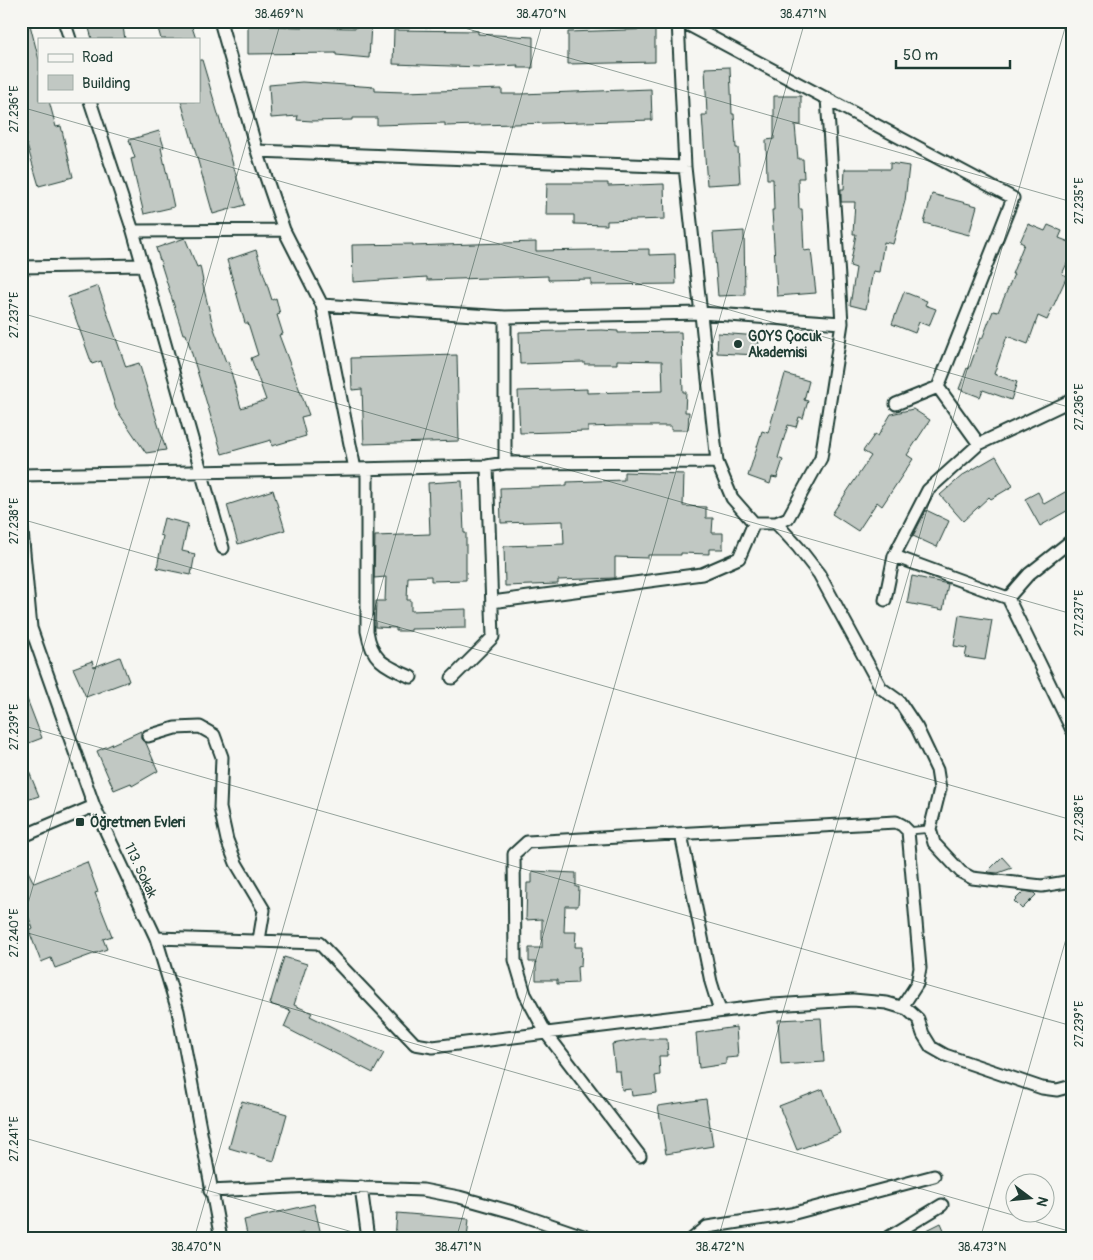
<svg xmlns="http://www.w3.org/2000/svg" width="1093" height="1260" font-family="Pangolin,sans-serif">
<style>
.building{fill:#c1c8c3;stroke:#1f3d34}
.lines{fill:none;stroke-linecap:round;stroke-linejoin:round}
.service-casing{stroke:#1f3d34;stroke-width:9}
.minor-casing{stroke:#1f3d34;stroke-width:15}
.service{stroke:#f6f6f2;stroke-width:5.5}
.minor{stroke:#f6f6f2;stroke-width:11}
.ticks{fill:none;stroke:#1f3d34;stroke-width:1;stroke-opacity:0.45}
.poi-dot{fill:#1f3d34;stroke:#f6f6f2;stroke-width:2}
.labels{text-anchor:middle;stroke-width:4;stroke-linejoin:round;paint-order:stroke}
.poi-label{font-size:14px;font-weight:bold;fill:#1f3d34;stroke:#f6f6f2;text-anchor:start}
.street-label{font-size:14px;fill:#1f3d34;stroke:#f6f6f2}
.neatline{fill:none;stroke:#1f3d34;stroke-width:2}
.ticks-label{font-size:12px;text-anchor:middle;fill:#1f3d34}
</style>
<rect width="100%" height="100%" fill="#f6f6f2"/>
<filter id="ink" filterUnits="userSpaceOnUse"><feTurbulence type="fractalNoise" baseFrequency=".02" numOctaves="2"/><feDisplacementMap in="SourceGraphic" scale="10" xChannelSelector="R" yChannelSelector="G"/><feConvolveMatrix kernelMatrix="1 2 1 2 8 2 1 2 1" color-interpolation-filters="sRGB"/></filter>
<g filter="url(#ink)">
<path class="building" d="M21 21H29L39 60V101H49L56 127 61 126 73 177 39 186 24 135H27L21 114Z
M87 21H122L125 39H92Z
M156 21H190L196 39H161Z
M248 21H270V26L297 27 356 28 357 24H371L369 58 336 55V53L248 54Z
M655 29V62L568 64V32Z
M394 30 478 31V34L533 37V68H517L518 65 481 67 393 64Z
M199 60H202L245 205 213 214 181 101H199Z
M730 67 732 114H734L736 148H738L740 183 707 185 702 115H707L705 68Z
M302 82 375 87V91L404 92 502 89V94H521L651 89 652 120 445 126V123L377 125V118H352V120L312 121 297 120 298 116 271 118 269 85Z
M774 96H801V125H795L798 159H803L804 178H798L799 209H802L804 251 811 250 816 293 777 296 772 210H774L773 179H767L766 140 774 139Z
M159 131 164 147 161 148 174 207 144 214 135 177 131 159 135 158 129 140Z
M890 163 909 166 905 201 893 244 884 242 879 272 873 271 866 309 850 305 856 268 850 266 856 234H853L855 202H841V189H844L845 169H890Z
M547 183H608V186L664 184 665 219 607 221V225L574 224V215H546Z
M932 194 977 206 969 235 924 223Z
M1028 224 1045 231 1048 225 1062 231 1059 238 1072 243V253L1062 274 1067 276 1047 320 1038 316 1028 344 1007 336 994 374 1017 382 1011 400 983 390 980 397 959 389 967 368 969 369 980 338 982 339 993 311 998 312 1014 274H1012L1024 244 1020 242Z
M744 231 745 295 718 296 713 233Z
M185 238 197 267 200 266 203 281H202L213 326 226 362 228 361 241 408 266 400 251 358 258 355 248 323H245L227 260 256 250 272 300 276 298 280 314 277 315 283 334 279 335 309 415 301 417 306 436 272 446 271 440 222 454 186 334H183L156 248Z
M536 242V251L649 249V255L675 254 676 284 591 285V279L548 280V276L427 280V277L353 282 352 245 413 244V246Z
M98 286 126 367 139 363 166 450 146 453 116 409 101 361 92 364 68 297Z
M904 292 927 301 925 305 936 309 929 326 919 322 915 333 892 324Z
M602 330 618 331V333L681 332 683 392H686L685 412H689L688 430H671V426H617L588 427V431L520 433 518 391 587 389V393L663 391 662 361 617 360V364H584V362L520 364 519 332Z
M718 333 759 336 758 355 717 353Z
M457 355 459 441 364 444 362 389 352 390 351 358Z
M785 374 809 381 804 400 808 401 803 418 799 417 796 427 788 425 778 458 783 460 777 478 772 477 770 484 748 476 762 431 768 433Z
M913 409 930 420 907 455 913 459 882 506 877 502 858 531 832 514 871 456 863 451 875 434 878 436 891 414Z
M996 456 1013 486 991 499 989 497 963 521 940 495 963 475Z
M624 472 684 474 683 506 706 507V518H713L712 533H723V549H709V554L681 553V555H648V558L615 557V578L558 580V584L505 586 504 546 564 544 563 521 501 523 500 488 567 486V482L624 480Z
M462 481 464 533H466V580L431 581V576L408 577 407 600H411V611L466 609V628L411 629V631H396V628L375 627 376 601H385L386 577 374 578 375 536 430 534 428 483Z
M1072 488V508L1040 526 1025 499 1038 492 1044 504Z
M273 490 285 530 238 544 227 505Z
M926 510 949 521 937 547 913 536Z
M164 518 188 524 182 551 195 554 191 575 157 568 163 536 160 535Z
M912 576 948 584 943 610 907 603Z
M959 615 992 620 985 660 965 657 967 648 954 646Z
M120 657 129 681 86 697 73 668 92 661 94 667Z
M22 686 42 738 21 746V687Z
M141 731V739L146 743 158 771 132 786 131 783 114 790 97 751Z
M21 752 39 796 21 802Z
M1002 857 1012 868 998 873 987 872Z
M21 858 34 883 87 862 98 892 95 893 112 936 103 939 107 949 55 968 51 958 41 962 29 931 33 929 23 902 28 901 21 887Z
M532 871 576 873V887H579L578 906H565L564 932H576L575 947H582L581 966 577 967 578 983 557 984V980H536V962H529V948H542V919L526 920 527 883H532Z
M1024 891 1034 893 1036 895 1022 909 1014 901Z
M284 957 307 964 294 1005 312 1013 310 1016 384 1053 373 1073 284 1027 291 1011 270 1004Z
M821 1018 824 1062 781 1065 778 1020Z
M736 1027 738 1057 726 1058V1064L699 1068 696 1033Z
M641 1039H667L668 1056H659L660 1075 655 1076 657 1093 632 1096 631 1089 622 1090 620 1071H615L612 1044Z
M823 1089 840 1133 797 1150 779 1106Z
M706 1099 713 1146 666 1154 658 1106Z
M242 1101 287 1114 274 1161 229 1148Z
M314 1204 322 1239H304L303 1233 278 1239H248L244 1220Z
M397 1213 469 1219 467 1239H395Z
M941 1223 948 1239H909Z"/>
<g class="lines">
<defs>
<path id="service" d="M908 831 930 829"/>
<path id="minor" d="M64 21 70 39
M220 21 257 151 284 230 322 305 355 469 487 466 505 463 717 462
M678 21 685 167 717 462 732 498 754 523H776L788 518 821 458 842 323 827 98
M681 21 1013 198 938 387 896 404
M90 101 133 231 223 548
M257 151 685 167
M133 231 284 230
M21 267 143 265
M322 305 505 317 701 313 842 323
M505 317V463
M938 387 979 444
M1072 400 979 444 928 490 894 556 1008 598 1029 574 1072 540
M367 469V631C372 661 384 665 411 677
M21 475 355 469
M21 520 31 628 94 806 156 938 178 1011 221 1239
M776 523 798 547 819 574 881 688 899 701 917 728 937 770 940 789 930 829 934 843 961 872 972 878 1042 886 1072 881
M1008 598 1072 730
M885 600 894 556
M492 602 702 574 739 558 754 523
M452 678 493 637 487 466
M148 736 175 728 200 727 214 735 222 757 220 808 227 840 236 863 264 910 259 940
M681 834 711 982 720 1011
M21 837 94 806
M156 938 319 943 415 1044 433 1047 773 1005 853 1000 887 1003 907 1009 918 1019 923 1034 931 1047 945 1055 1042 1088 1057 1090 1072 1086
M640 1156 546 1033 525 994 515 960 514 854 527 842 896 822 902 825 908 831 920 968 917 984 902 1007
M361 1187 368 1239
M210 1191 312 1186 423 1190 459 1197 516 1213 592 1239
M692 1239 707 1227 791 1214 934 1176
M886 1239 942 1205"/>
</defs>
<use href="#service" class="service-casing"/>
<use href="#minor" class="minor-casing"/>
<use href="#service" class="service"/>
<use href="#minor" class="minor"/>
</g>
</g>
<path class="ticks" d="M440 21 1072 202M21 107 1072 408M21 313 1072 614M21 519 1072 820M21 725 1072 1026M21 928 281 21M21 931 1072 1232M21 1137 377 1239M194 1239 543 21M456 1239 805 21M718 1239 1067 21M980 1239 1072 918"/>
<g class="poi-dot">
<circle cx="738" cy="344" r="5"/>
<rect x="75" y="817" width="10" height="10" rx="2.5"/>
</g>
<g class="labels">
<g class="poi-label">
<text x="748" y="341">GOYS Çocuk<tspan x="748" dy="16">Akademisi</tspan></text>
<text x="90" y="827">Öğretmen Evleri</text>
</g>
<g class="street-label">
<text transform="translate(141 870) rotate(65)" y="5">113. Sokak</text>
</g>
</g>
<rect width="1093" height="1260" fill="none" stroke="#f6f6f2" stroke-width="55"/>
<rect x="38" y="38" width="162" height="65" fill="#f6f6f2" stroke="#a0aca6"/>
<rect x="48" y="54" width="25" height="8" fill="#f6f6f2" stroke="#a0aca6"/>
<text x="82" y="62" font-size="15" fill="#1f3d34">Road</text>
<rect x="48" y="75" width="25" height="15" fill="#c1c8c3" stroke="#a0aca6"/>
<text x="82" y="88" font-size="15" fill="#1f3d34">Building</text>
<g transform="translate(1030 1198) rotate(106)"><circle r="24" fill="#f6f6f2" stroke="#a0aca6"/>
<path d="M0-4L9 19L0 12L-9 19Z" fill="#1f3d34"/>
<text y="-8" font-size="14" font-weight="bold" text-anchor="middle" fill="#1f3d34">N</text>
</g>
<path d="M896 60v8h114v-8" fill="none" stroke="#1f3d34" stroke-width="2.5"/>
<text x="903" y="60" font-size="15" fill="#1f3d34" stroke="#f6f6f2" stroke-width="4" paint-order="stroke">50 m</text>
<rect x="28" y="28" width="1038" height="1204" class="neatline"/>
<g class="ticks-label">
<text x="279" y="18">38.469°N</text>
<text x="541" y="18">38.470°N</text>
<text x="803" y="18">38.471°N</text>
<text transform="translate(14 109) rotate(-90)" y="4">27.236°E</text>
<text transform="translate(1079 201) rotate(-90)" y="4">27.235°E</text>
<text transform="translate(14 315) rotate(-90)" y="4">27.237°E</text>
<text transform="translate(1079 407) rotate(-90)" y="4">27.236°E</text>
<text transform="translate(14 521) rotate(-90)" y="4">27.238°E</text>
<text transform="translate(1079 613) rotate(-90)" y="4">27.237°E</text>
<text transform="translate(14 727) rotate(-90)" y="4">27.239°E</text>
<text transform="translate(1079 818) rotate(-90)" y="4">27.238°E</text>
<text transform="translate(14 933) rotate(-90)" y="4">27.240°E</text>
<text transform="translate(1079 1024) rotate(-90)" y="4">27.239°E</text>
<text transform="translate(14 1139) rotate(-90)" y="4">27.241°E</text>
<text x="196" y="1251">38.470°N</text>
<text x="458" y="1251">38.471°N</text>
<text x="720" y="1251">38.472°N</text>
<text x="982" y="1251">38.473°N</text>
</g>
</svg>
